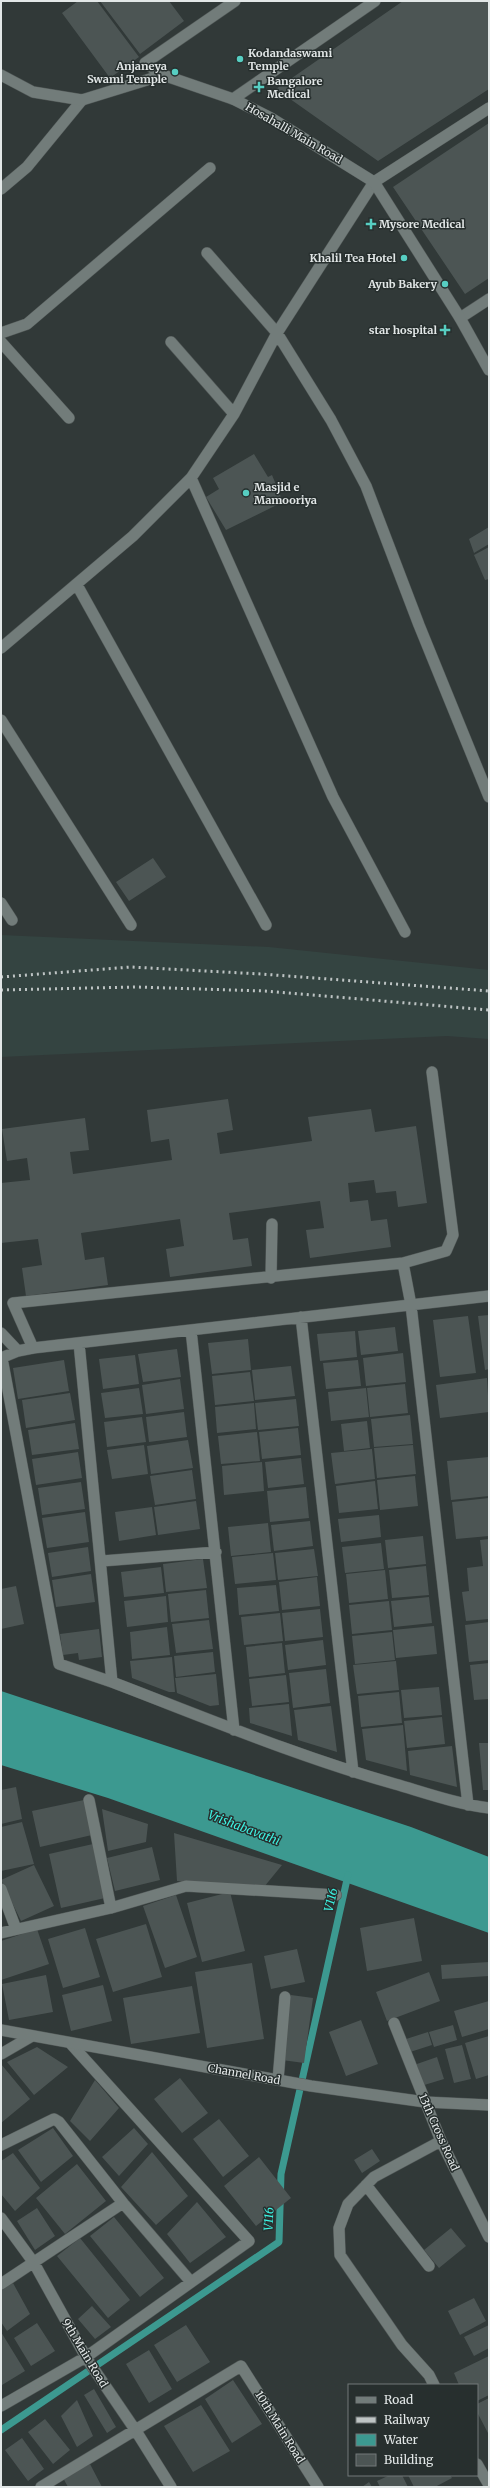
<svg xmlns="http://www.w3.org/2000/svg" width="490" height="2488" font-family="Merriweather,serif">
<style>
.built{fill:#344441}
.water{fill:#3c9990}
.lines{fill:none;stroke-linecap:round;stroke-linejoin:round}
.stream{stroke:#3c9990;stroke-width:7}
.building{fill:#4c5554}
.service-casing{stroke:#515857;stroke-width:12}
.minor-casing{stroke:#515857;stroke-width:12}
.tertiary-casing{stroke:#515857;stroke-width:12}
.service{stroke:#727c7a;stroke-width:11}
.minor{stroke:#727c7a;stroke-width:11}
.tertiary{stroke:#727c7a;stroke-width:11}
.rail{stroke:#bec4c4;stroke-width:3;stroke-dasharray:2 4;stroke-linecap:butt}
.poi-dot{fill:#57cec2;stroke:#272f2e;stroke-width:1.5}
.labels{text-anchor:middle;stroke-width:3;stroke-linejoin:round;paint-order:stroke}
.poi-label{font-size:11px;font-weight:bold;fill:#e2e7e7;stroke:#272f2e;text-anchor:start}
.street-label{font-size:11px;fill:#e2e7e7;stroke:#272f2e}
.water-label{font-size:12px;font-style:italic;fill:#3df2e2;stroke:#272f2e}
</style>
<rect width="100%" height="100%" fill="#313938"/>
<path class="built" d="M1 935 269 947 489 970V1039L447 1036 1 1057Z"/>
<path class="water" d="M1 1691 411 1827 489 1857V1933L108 1798 1 1765Z"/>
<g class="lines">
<path class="stream" d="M1 2430 279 2242 281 2174 348 1875"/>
</g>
<path class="building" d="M78 1H97L139 57 110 78 62 13Z
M100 1H169L184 21 140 54Z
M403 1H489V89L378 161 276 89Z
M489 123V278L465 294 393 187Z
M254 454 268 477 272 475 283 502 226 530 206 497 219 489 213 478Z
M489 527V544L474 553 469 539Z
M489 547V579L485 580 474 555Z
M153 858 166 877 129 901 116 882Z
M228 1099 233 1130 217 1133 220 1154 312 1141 308 1117 371 1109 375 1132 416 1126 427 1203 398 1207 396 1191 376 1193 374 1180 348 1183 350 1202 368 1200 371 1221 387 1219 391 1247 310 1258 306 1230 324 1228 320 1201 229 1213 233 1240 248 1238 252 1266 170 1277 166 1249 184 1246 180 1219 81 1233 85 1260 104 1257 108 1285 26 1296 22 1268 42 1265 38 1239 1 1243V1183L30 1180 27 1158 7 1161 2 1129 85 1118 89 1150 70 1152 73 1174 172 1160 169 1139 151 1142 147 1110Z
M489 1315V1369L485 1370 478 1316Z
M468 1316 476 1373 440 1377 433 1320Z
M395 1327 398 1351 361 1355 358 1331Z
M355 1331 357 1357 320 1361 317 1334Z
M248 1339 251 1370 212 1374 208 1343Z
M177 1349 181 1377 143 1382 138 1354Z
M403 1353 406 1382 366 1386 363 1358Z
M135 1355 139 1384 103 1389 99 1359Z
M64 1360 69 1391 18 1399 13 1368Z
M358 1360 361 1386 326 1389 323 1363Z
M291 1366 295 1396 255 1400 252 1370Z
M250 1372 254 1401 215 1405 212 1376Z
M487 1378 489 1412 440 1418 436 1385Z
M180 1379 184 1409 146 1414 142 1385Z
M405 1384 408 1413 370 1417 367 1388Z
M139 1388 143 1414 105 1418 101 1393Z
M366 1388 369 1417 331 1421 328 1392Z
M70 1393 75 1420 26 1428 22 1400Z
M296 1399 299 1426 258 1430 255 1403Z
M254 1403 256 1429 217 1433 215 1407Z
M184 1412 187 1437 149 1442 146 1417Z
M410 1415 413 1444 374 1447 371 1419Z
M142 1417 146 1442 107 1447 104 1422Z
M367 1421 370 1448 344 1451 341 1424Z
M75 1423 79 1449 32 1455 28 1430Z
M298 1428 301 1455 262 1459 259 1432Z
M257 1432 260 1461 221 1464 218 1436Z
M188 1440 193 1468 151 1474 147 1446Z
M144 1445 148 1474 112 1479 107 1450Z
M413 1445 416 1474 377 1478 374 1448Z
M372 1449 375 1479 335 1484 331 1453Z
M78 1452 82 1478 36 1485 32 1459Z
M489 1457V1496L451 1500 447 1461Z
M301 1458 304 1484 268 1488 265 1462Z
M262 1462 264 1491 224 1495 222 1466Z
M192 1470 196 1499 155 1505 150 1476Z
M415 1476 418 1506 380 1510 377 1480Z
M375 1481 378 1509 339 1513 336 1486Z
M81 1482 85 1509 42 1515 38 1488Z
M306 1487 309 1518 270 1522 267 1491Z
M489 1498V1536L456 1539 452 1502Z
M196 1501 200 1529 158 1535 154 1507Z
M152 1507 156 1535 119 1541 115 1512Z
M85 1512 89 1542 47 1548 42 1518Z
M379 1515 381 1537 341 1542 338 1519Z
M310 1521 313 1546 274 1551 271 1525Z
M268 1523 271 1552 231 1556 228 1527Z
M423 1536 426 1564 388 1568 385 1540Z
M489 1539V1619L466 1621 462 1592 469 1591 467 1568 483 1566 480 1540Z
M381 1543 384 1569 345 1573 342 1547Z
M88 1547 91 1571 52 1577 48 1553Z
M314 1549 318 1576 278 1580 275 1553Z
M273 1553 276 1580 235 1584 232 1557Z
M203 1559 207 1588 166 1592 163 1564Z
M426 1566 429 1595 392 1598 389 1570Z
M161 1567 164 1593 124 1597 121 1572Z
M385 1570 388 1599 349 1603 346 1574Z
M91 1574 95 1602 56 1607 52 1580Z
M317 1577 320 1606 282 1610 279 1582Z
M276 1585 279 1611 239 1615 237 1588Z
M16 1586 24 1624 1 1629V1589Z
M206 1590 209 1618 171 1622 168 1594Z
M166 1596 168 1622 127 1627 124 1601Z
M429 1597 432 1623 394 1627 391 1601Z
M389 1601 392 1630 352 1634 349 1605Z
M320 1609 323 1637 285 1641 282 1613Z
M280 1613 283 1641 244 1645 241 1617Z
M209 1620 213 1649 176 1653 172 1624Z
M489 1622V1660L469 1662 465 1625Z
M434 1626 437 1654 396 1658 393 1630Z
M167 1627 170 1655 132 1659 130 1632Z
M99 1629 102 1657 79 1660 78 1653 63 1655 60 1634Z
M392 1632 395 1660 355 1664 352 1636Z
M323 1640 326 1665 288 1670 285 1645Z
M282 1643 285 1673 249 1677 246 1647Z
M213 1652 215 1672 176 1677 174 1656Z
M172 1657 175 1692H169L132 1678 130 1661Z
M396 1661 399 1690 357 1694 353 1665Z
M489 1663V1699L474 1700 470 1665Z
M326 1669 330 1703 293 1708 289 1673Z
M216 1674 219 1705 210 1706 177 1693 175 1678Z
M286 1675 289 1702 252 1706 249 1679Z
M439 1687 442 1715 404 1718 401 1690Z
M399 1692 402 1723 361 1727 358 1696Z
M289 1704 292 1736 250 1723 249 1708Z
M331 1706 337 1752 298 1740 294 1710Z
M442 1717 445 1744 407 1748 404 1721Z
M403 1725 407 1771 366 1760 362 1729Z
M479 1743H489V1790H483Z
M452 1746 457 1787 410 1775 408 1751Z
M16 1787 22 1819 1 1824V1790Z
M84 1800 92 1835 40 1847 32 1811Z
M102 1809 148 1824 146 1842 108 1851Z
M22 1822 34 1864 1 1871V1827Z
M174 1833 282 1865 264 1887 177 1881Z
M93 1844 105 1898 61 1908 49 1854Z
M152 1847 160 1880 115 1891 107 1858Z
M34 1865 54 1906 21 1921 1 1880Z
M230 1892 245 1951 202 1962 187 1903Z
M176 1895 197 1957 165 1968 143 1906Z
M414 1918 422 1961 367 1971 360 1928Z
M146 1924 162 1977 113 1992 96 1939Z
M85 1928 100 1977 63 1988 48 1939Z
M37 1929 49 1964 1 1980V1941Z
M297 1949 305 1982 271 1989 264 1956Z
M489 1962V1976L442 1979 441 1965Z
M252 1963 264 2039 207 2048 195 1972Z
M429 1972 440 2001 387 2021 376 1992Z
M46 1975 53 2012 9 2020 2 1984Z
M103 1985 112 2021 71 2031 62 1995Z
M192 1986 200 2033 131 2044 123 1998Z
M291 1995 313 1998 304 2063 282 2060Z
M489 2001V2029L462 2037 454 2011Z
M361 2020 378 2064 346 2076 329 2032Z
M453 2025 457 2040 434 2047 429 2032Z
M428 2032 432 2045 407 2053 403 2040Z
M489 2036V2075L476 2079 465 2043Z
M462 2045 471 2079 454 2083 445 2049Z
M37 2047 68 2067 34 2095 7 2062Z
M437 2057 444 2079 421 2086 414 2065Z
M1 2064 30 2099 1 2123Z
M180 2078 208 2113 182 2133 154 2099Z
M95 2080 119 2108 90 2141 70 2121Z
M219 2119 249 2156 223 2177 193 2139Z
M53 2128 73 2156 41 2182 18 2150Z
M134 2128 148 2144 119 2176 102 2157Z
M372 2149 380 2161 362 2173 354 2160Z
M152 2152 188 2196 156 2225 121 2187Z
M13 2153 40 2188 15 2211 1 2194V2161Z
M259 2157 291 2198 256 2226 224 2186Z
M77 2164 106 2201 65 2234 36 2198Z
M197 2202 226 2237 190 2263 167 2234Z
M37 2208 55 2236 35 2250 17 2221Z
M114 2217 164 2278 140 2297 90 2236Z
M451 2228 466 2246 439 2268 424 2250Z
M80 2238 130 2300 108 2318 57 2256Z
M13 2283 30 2314 7 2331 1 2322V2290Z
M474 2298 486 2321 460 2335 448 2311Z
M92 2306 111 2327 95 2339 78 2319Z
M37 2323 55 2351 31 2366 14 2338Z
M186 2325 210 2362 177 2382 154 2345Z
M489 2325V2348L474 2356 464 2337Z
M1 2332 25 2371 2 2385 1 2383Z
M149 2350 172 2389 149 2403 126 2364Z
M489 2356V2395L477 2401V2385H459L454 2373Z
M233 2380 262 2424 232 2443 205 2399Z
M94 2389 116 2427 107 2433 84 2395Z
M489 2398V2435L477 2412V2404Z
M77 2400 93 2436 77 2447 61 2416Z
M201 2405 230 2451 193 2472 164 2426Z
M45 2419 70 2450 53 2464 28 2432Z
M22 2438 44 2469 28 2481 5 2450Z
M90 2464 102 2487H68L63 2478Z
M390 2475H402L408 2487H380L377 2481Z
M408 2475H450L452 2478 435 2487H414Z
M369 2482 372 2487H362Z"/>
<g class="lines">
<defs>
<path id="service" d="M271 1278 272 1224
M411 1305 403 1263 446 1251 453 1235 432 1072
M33 1348 13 1303 403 1263
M278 2080 285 1997"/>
<path id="minor" d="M163 75 145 63 235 1
M233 99 375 1
M1 189 27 167 82 100
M207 253 277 333 331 420 366 486 419 625 489 797
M460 318 489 299
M1 333 27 324 210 168
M1 342 69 418
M171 342 234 414
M191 478 333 797 405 932
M77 585 266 925
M1 648 133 536 191 478 234 414 277 333 374 182 489 108
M1 720 131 925
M1 903 12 920
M411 1305 468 1805
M301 1317 353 1772
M191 1330 234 1730
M1 1333 18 1351
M79 1343 112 1682C206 1718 299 1757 395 1784 426 1793 457 1804 489 1808
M1 1358 18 1351 33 1348 489 1296
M2 1358 59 1664 112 1682
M102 1561 216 1552
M89 1800 111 1908
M1 1889 16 1929
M1 1933 111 1908 186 1886 336 1895
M394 2023 441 2141 489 2237
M1 2054 32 2036
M1 2145 54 2119 59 2122 123 2203
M366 2185 429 2266
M1 2218 34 2263 87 2359 136 2431 171 2487
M1 2284 123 2203 191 2282
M434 2385 429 2375 402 2345 340 2255 339 2228 348 2204 374 2177 441 2141
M1 2406 86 2357 249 2241 71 2044
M477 2464 489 2485
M41 2487 241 2366 318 2487"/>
<path id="tertiary" d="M1 75 33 92 82 100 163 75 233 99 271 118 374 182 460 318 489 370
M1 2030 311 2086 425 2102 489 2105"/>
</defs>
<use href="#service" class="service-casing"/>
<use href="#minor" class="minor-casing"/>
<use href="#tertiary" class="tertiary-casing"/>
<use href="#service" class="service"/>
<use href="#minor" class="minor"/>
<use href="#tertiary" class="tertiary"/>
<path class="rail" d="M1 977 131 967 261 974 489 991
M1 990 135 987 265 991 489 1010"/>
</g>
<g class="poi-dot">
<circle cx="240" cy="59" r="4"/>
<circle cx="175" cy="72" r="4"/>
<path d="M257 81h4v4h4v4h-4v4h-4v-4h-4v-4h4z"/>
<path d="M369 218h4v4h4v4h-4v4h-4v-4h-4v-4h4z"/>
<circle cx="404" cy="258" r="4"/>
<circle cx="445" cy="284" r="4"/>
<path d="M443 324h4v4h4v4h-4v4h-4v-4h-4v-4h4z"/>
<circle cx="246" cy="493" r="4"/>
</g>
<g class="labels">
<g class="poi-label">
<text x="248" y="57">Kodandaswami<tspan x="248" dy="13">Temple</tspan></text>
<text x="167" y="70" text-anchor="end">Anjaneya<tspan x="167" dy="13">Swami Temple</tspan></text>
<text x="267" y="85">Bangalore<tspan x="267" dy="13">Medical</tspan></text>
<text x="379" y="228">Mysore Medical</text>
<text x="396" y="262" text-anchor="end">Khalil Tea Hotel</text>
<text x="437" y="288" text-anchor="end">Ayub Bakery</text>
<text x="437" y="334" text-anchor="end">star hospital</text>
<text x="254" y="491">Masjid e<tspan x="254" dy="13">Mamooriya</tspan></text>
</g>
<g class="street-label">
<text transform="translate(294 133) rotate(30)" y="4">Hosahalli Main Road</text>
<text transform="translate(244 2074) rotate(10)" y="4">Channel Road</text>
<text transform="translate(439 2132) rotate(66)" y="4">13th Cross Road</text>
<text transform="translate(85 2353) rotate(59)" y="4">9th Main Road</text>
<text transform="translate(280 2427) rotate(58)" y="4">10th Main Road</text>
</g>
<g class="water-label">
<text transform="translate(244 1828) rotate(21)" y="4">Vrishabavathi</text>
<text transform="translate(331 1900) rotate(-77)" y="4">V116</text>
<text transform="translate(269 2219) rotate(-88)" y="4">V116</text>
</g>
</g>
<rect width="490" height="2488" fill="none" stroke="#e2e7e7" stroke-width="4"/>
<rect x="348" y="2384" width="130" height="92" fill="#272f2e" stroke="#727978"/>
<rect x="356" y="2397" width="20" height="6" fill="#727c7a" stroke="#727978"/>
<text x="384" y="2404" font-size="12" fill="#e2e7e7">Road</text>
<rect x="356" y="2417" width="20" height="6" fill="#bec4c4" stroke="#727978"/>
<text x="384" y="2424" font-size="12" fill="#e2e7e7">Railway</text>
<rect x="356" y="2434" width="20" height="12" fill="#3c9990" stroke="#727978"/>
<text x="384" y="2444" font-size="12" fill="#e2e7e7">Water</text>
<rect x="356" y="2454" width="20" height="12" fill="#4c5554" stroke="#727978"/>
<text x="384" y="2464" font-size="12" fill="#e2e7e7">Building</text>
</svg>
